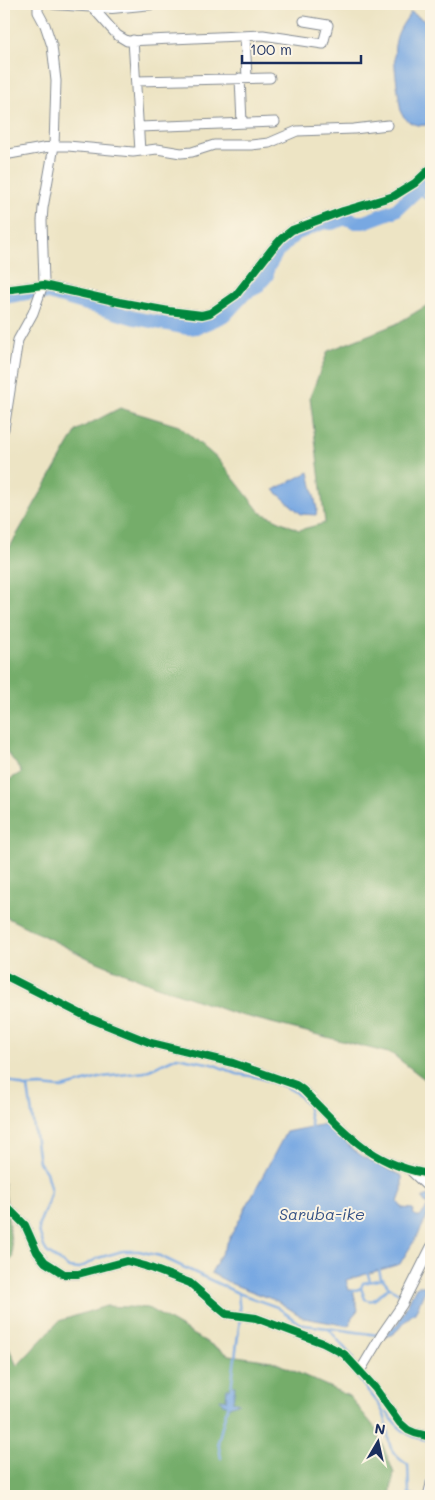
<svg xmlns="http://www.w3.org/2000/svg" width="435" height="1500" font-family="Mali,sans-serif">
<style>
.forest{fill:#75ad6b;stroke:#486e64}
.water{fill:#78a8e2;stroke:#4a6ca0}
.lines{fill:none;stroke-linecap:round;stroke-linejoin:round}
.stream{stroke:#78a8e2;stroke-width:2.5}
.river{stroke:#78a8e2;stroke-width:14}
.minor-casing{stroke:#848a91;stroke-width:11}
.tertiary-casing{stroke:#848a91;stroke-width:12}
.minor{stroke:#fff;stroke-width:9}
.tertiary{stroke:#fff;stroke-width:10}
.cycleway-casing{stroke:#fcf5e5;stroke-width:11}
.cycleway{stroke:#00873e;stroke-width:8}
.labels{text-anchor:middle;stroke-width:4;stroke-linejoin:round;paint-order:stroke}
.water-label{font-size:16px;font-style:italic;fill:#375386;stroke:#fcf5e5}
</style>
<rect width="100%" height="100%" fill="#fcf5e5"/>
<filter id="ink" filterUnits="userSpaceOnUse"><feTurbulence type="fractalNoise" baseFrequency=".02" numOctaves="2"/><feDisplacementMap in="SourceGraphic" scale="10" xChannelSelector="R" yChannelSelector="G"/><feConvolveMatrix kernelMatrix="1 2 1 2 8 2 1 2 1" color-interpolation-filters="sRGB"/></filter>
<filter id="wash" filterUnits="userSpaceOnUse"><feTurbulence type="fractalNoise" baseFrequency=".0096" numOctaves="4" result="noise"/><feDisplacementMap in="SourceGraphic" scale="20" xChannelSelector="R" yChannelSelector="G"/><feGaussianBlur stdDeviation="1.12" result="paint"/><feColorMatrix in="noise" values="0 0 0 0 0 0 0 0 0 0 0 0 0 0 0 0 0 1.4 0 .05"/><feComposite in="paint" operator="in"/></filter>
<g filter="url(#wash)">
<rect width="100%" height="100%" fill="#ede4c4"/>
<path class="forest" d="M431 303V1084L392 1054 233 1013 154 985 90 959 4 916V783L22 772 4 748V557L77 430 120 408 179 426 219 460 260 512 299 530 325 523 310 397 328 351 396 324Z
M4 1183 13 1258 4 1263Z
M106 1306 148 1308 229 1355 272 1361 349 1396 376 1429 394 1473 390 1496H4V1337L17 1366 59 1321Z"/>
<path class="water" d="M411 12 431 25V124C418 127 409 125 401 113 399 94 391 57 396 40 398 30 405 21 411 12Z
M309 472 317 509 316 515 301 514 274 490Z
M325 1124 331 1127 330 1129 336 1134 337 1133 352 1149 365 1158 402 1176V1191L398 1202 402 1208 413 1209 414 1215 420 1217 428 1206 422 1198 428 1195 431 1198C431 1219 410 1246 400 1264L346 1280 349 1290H353L358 1310 352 1317 349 1326 304 1318 277 1301 232 1284 211 1273 286 1132Z
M418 1286H427L415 1313C402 1320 399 1336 383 1337L398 1323 416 1287Z
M230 1386H235L233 1400 232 1401 239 1403 229 1407 223 1404 220 1399 227 1400 226 1399 227 1388H230Z"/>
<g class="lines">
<path class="stream" d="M417 190 431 203
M4 1083 10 1081 24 1087 41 1086 62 1088 103 1077 145 1072 177 1057 212 1064 237 1074 257 1077 284 1086 295 1092 307 1104 312 1129
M28 1087 39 1162 46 1172 51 1191 48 1202 39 1224V1231L44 1247 47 1252 69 1268 78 1269 98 1258 123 1251H139L160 1256 238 1293 277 1307 299 1323 305 1325 378 1335
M379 1269 381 1279
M367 1271 370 1281
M361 1288 365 1299C377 1305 379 1291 390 1288
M423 1288 431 1289
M351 1292 361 1288 363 1283 383 1279 390 1288 404 1296
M238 1293 240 1313
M328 1328 353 1358
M356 1373C362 1387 374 1395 381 1408 395 1434 378 1446 408 1465L409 1494 416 1496
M231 1389 240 1319
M387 1412C397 1428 408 1437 427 1440
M221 1458 218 1442 228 1404
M428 1483 431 1474"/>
<path class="river" d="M4 297 32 292 49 293 135 318 187 328 197 327 225 315 245 293 257 287 267 275V269L277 252 295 234 324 222 332 223 343 219H349L356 222H364L396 210 431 177"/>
</g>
</g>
<g filter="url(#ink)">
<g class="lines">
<defs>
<path id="minor" d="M93 8 117 35 127 41 263 35 323 44 328 25 304 21
M245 36 247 78
M133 40 140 151
M240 78 242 123
M136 81 270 78
M139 127 275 122
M4 155 54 146H68L133 152 157 149 181 153 192 152 214 145H251L269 143 297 131 354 129 388 125
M4 290 43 285 119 302 169 311 202 315 210 313 236 295 272 249 282 238 292 230 343 211 394 196 415 183 431 168
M4 429 18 340 33 313 44 282 42 221 43 208 54 146 56 81 52 46 45 25 38 12V4
M4 975 89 1018 151 1043 233 1063 296 1085 303 1090C343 1130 371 1166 431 1174
M410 1170 431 1190
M4 1204 25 1225 37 1252 45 1262 64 1274H78L127 1261 145 1266 190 1283 226 1314 256 1318 323 1343 344 1354 375 1388 400 1423 408 1430 415 1433 431 1437
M360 1371 382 1334 402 1305 431 1247
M428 1496 431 1484"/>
<path id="tertiary" d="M54 4 112 8 152 4"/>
</defs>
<use href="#minor" class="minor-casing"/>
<use href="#tertiary" class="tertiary-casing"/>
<use href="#minor" class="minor"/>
<use href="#tertiary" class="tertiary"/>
<defs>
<path id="cycleway" d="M4 290 43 285 119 302 169 311 202 315 210 313 236 295 272 249 282 238 292 230 343 211 394 196 415 183 431 168
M4 975 89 1018 151 1043 233 1063 296 1085 303 1090C343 1130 371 1166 431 1174
M4 1204 25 1225 37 1252 45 1262 64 1274H78L127 1261 145 1266 190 1283 226 1314 256 1318 323 1343 344 1354 375 1388 400 1423 408 1430 415 1433 431 1437"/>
</defs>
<use href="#cycleway" class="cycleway-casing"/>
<use href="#cycleway" class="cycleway"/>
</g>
</g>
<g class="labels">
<g class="water-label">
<text x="322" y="1220">Saruba-ike</text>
</g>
</g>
<rect width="435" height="1500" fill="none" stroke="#fcf5e5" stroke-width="20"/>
<g transform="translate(378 1442) rotate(9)" stroke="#fcf5e5" stroke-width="4" paint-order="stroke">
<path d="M0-4L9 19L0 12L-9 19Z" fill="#1b2f5e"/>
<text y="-8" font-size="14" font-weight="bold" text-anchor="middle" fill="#1b2f5e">N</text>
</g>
<path d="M242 55v8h119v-8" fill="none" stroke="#1b2f5e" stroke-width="2.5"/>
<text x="250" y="55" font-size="15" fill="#1b2f5e" stroke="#fcf5e5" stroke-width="4" paint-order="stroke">100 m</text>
</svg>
